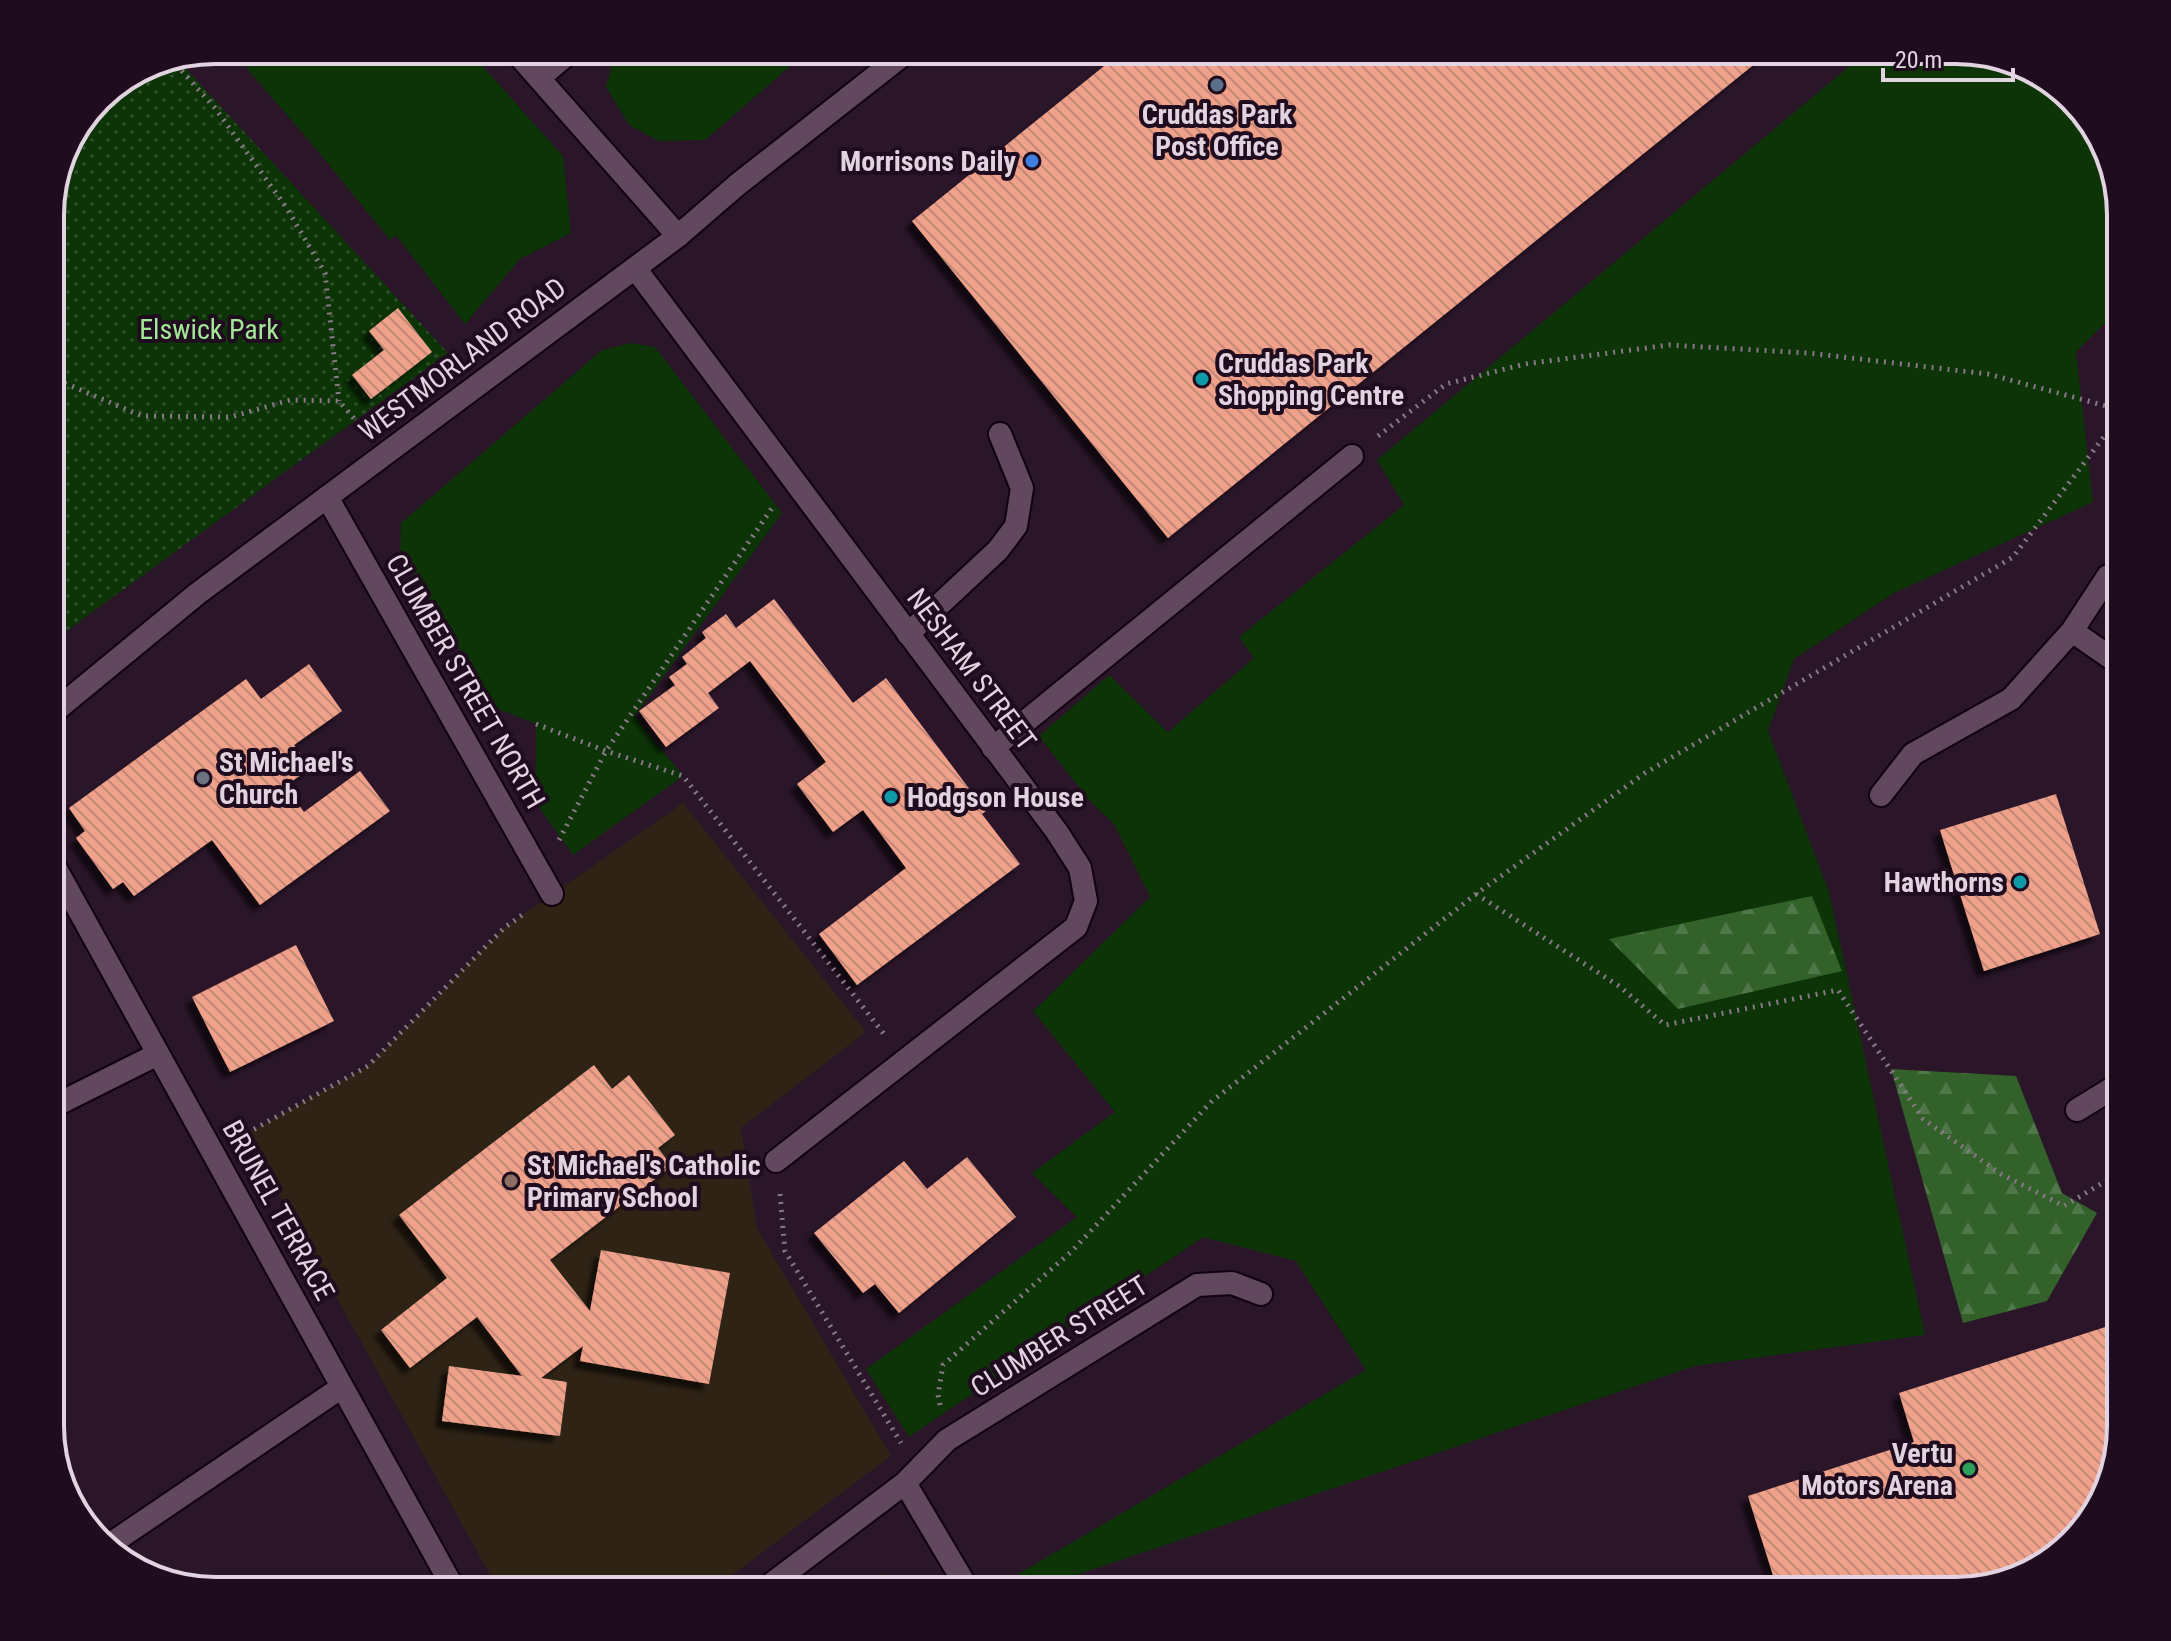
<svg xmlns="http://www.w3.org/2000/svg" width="2171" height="1641" font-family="'Roboto Condensed',sans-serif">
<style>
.education{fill:#2f2315}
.grass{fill:#0c3406}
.forest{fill:url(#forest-firs)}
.park{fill:url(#park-dots)}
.building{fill:url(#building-back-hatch);filter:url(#shadow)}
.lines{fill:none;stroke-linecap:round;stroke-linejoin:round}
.service-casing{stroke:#120211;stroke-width:26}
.minor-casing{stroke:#120211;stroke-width:26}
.tertiary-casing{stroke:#120211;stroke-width:26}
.path{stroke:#8a7888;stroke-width:5;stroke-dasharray:2 6;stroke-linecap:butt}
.service{stroke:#61485e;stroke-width:22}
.minor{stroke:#61485e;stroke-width:22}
.tertiary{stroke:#61485e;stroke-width:22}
.service-dot{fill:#5c6f8a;stroke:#200c1f;stroke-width:3}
.shop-dot{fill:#3f7fe0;stroke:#200c1f;stroke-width:3}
.culture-dot{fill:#0f9aa8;stroke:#200c1f;stroke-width:3}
.worship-dot{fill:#6b7280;stroke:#200c1f;stroke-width:3}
.education-dot{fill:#8d6e63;stroke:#200c1f;stroke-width:3}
.leisure-dot{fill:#2e9e5b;stroke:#200c1f;stroke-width:3}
.labels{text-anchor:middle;stroke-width:8;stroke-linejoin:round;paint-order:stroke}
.poi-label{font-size:28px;font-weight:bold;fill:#e2d3e0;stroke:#200c1f;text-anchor:start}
.park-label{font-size:28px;fill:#a2e897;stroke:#200c1f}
.street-label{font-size:28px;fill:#e2d3e0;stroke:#200c1f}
.rim{fill:none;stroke:#e2d3e0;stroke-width:4}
</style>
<defs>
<pattern id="forest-firs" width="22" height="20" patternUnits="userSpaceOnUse" patternTransform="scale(2)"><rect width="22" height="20" fill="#32612a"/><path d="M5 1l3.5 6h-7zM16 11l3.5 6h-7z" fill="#4f7749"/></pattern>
<pattern id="park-dots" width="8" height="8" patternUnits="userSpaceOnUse" patternTransform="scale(2)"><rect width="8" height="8" fill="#0c3406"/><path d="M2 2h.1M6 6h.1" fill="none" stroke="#2f502a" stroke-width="1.8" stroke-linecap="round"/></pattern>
<pattern id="building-back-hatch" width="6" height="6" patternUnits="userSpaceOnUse" patternTransform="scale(2)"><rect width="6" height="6" fill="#efa18a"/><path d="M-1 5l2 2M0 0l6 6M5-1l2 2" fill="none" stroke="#c48878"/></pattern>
<filter id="shadow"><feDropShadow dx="-7" dy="7" stdDeviation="2" flood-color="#0009"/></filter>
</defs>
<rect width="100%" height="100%" fill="#2a1529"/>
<path class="education" d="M683 803 866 1032 741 1128 757 1228 891 1456 711 1591H499L246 1134 368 1066 504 928Z
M882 1573 894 1591H854Z"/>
<path class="grass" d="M247 50H468L563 156 571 233 520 259 465 324 396 235 390 240 317 150 238 58Z
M616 50H809L705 140 659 141 629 125 606 87Z
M1869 50H1956L2057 84 2104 142 2121 215V307L2076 352 2093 502 1894 593 1794 659 1768 731 1829 892 1925 1335 1695 1366 1029 1591H1000L1003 1583 1366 1370 1296 1261 1203 1237 909 1437 866 1369 1077 1217 1032 1173 1115 1112 1033 1011 1150 897 1114 824 1088 799 1039 736 1109 675 1168 732 1254 658 1239 637 1404 505 1377 460Z
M631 343 655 347 782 513 635 716 683 776 573 855 536 803V724L496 708 400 552 401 523 602 350Z"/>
<path class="forest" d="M1812 896 1842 971 1678 1009 1609 939Z
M1891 1069 2016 1076 2062 1193 2097 1213 2047 1301 1963 1323Z"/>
<path class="park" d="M176 58 448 353 50 643V204L67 142 106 91 152 62Z"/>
<path class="building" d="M1124 50H1755L1762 58 1168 538 912 221Z
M398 308 432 352 371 399 352 375 384 350 369 331Z
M774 599 853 703 886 678 986 811 982 814 1020 864 857 985 819 934 906 868 863 810 833 832 797 784 826 762 750 661 708 693 719 708 666 747 639 711 675 685 669 677 687 664 682 657 706 638 702 632 726 614 736 628Z
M309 664 342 711 294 745 311 768 285 786 304 812 360 771 390 811 260 905 212 840 134 896 123 882 113 889 76 838 85 831 69 808 246 679 261 699Z
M2056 794 2100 934 1984 971 1940 830Z
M296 945 334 1021 230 1072 192 997Z
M594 1065 612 1089 629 1075 675 1135 658 1148 672 1166 550 1260 590 1311 601 1250 730 1273 709 1384 580 1361 583 1346 541 1378 567 1382 560 1436 442 1421 449 1366 522 1376 477 1317 410 1368 381 1330 447 1278 399 1215Z
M967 1157 1016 1217 899 1313 875 1284 863 1293 814 1233 904 1161 927 1189Z
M2121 1322V1426L2087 1527 2028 1574 1956 1591H1778L1748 1496 1914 1442 1899 1393Z"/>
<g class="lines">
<defs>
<path id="service" d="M327 497 552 894
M908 634 998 550 1016 526 1022 488 1000 434
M993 748 1352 456"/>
<path id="minor" d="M514 50 678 236
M539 78 572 50
M635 268 1057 832 1080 868 1086 901 1076 927 776 1161
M2072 631 2108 576
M1881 795 1913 754 2011 699 2072 631 2121 665
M50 858 455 1591
M50 1108 158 1054
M2077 1110 2121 1083
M905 1483 947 1440 1197 1285 1232 1283 1261 1294
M106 1547 342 1387
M762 1591 905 1483 969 1591"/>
<path id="tertiary" d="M50 715 197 594 678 236 737 185 909 50"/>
</defs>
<use href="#service" class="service-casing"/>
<use href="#minor" class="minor-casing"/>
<use href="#tertiary" class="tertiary-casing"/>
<path class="path" d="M171 59 215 108 286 207 325 273 339 401
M50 377 142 416 231 417 290 400 339 401 365 431
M1378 436 1446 384 1525 364 1669 345 1808 353 1988 374 2121 410
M536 724 606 751 683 776 884 1034
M559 840 606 751 774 505
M1476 894 1619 986 1665 1025 1838 990 1923 1119 2001 1174 2064 1206 2121 1172
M240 1137 368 1066 504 928 525 913
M780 1194 785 1251 901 1443
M940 1405 938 1395 943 1365 1072 1251 1211 1102 1476 894 1645 773 2013 557 2121 414"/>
<use href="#service" class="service"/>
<use href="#minor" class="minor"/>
<use href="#tertiary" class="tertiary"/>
</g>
<circle class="service-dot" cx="1217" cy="85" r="8"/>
<circle class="shop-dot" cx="1032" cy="161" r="8"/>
<g class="culture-dot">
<circle cx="1202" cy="379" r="8"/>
<circle cx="891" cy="797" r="8"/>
<circle cx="2020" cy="882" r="8"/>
</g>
<circle class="worship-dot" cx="203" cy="778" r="8"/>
<circle class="education-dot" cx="511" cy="1181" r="8"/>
<circle class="leisure-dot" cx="1969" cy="1469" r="8"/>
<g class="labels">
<g class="poi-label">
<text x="1217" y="124" text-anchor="middle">Cruddas Park<tspan x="1217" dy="32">Post Office</tspan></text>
<text x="1016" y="171" text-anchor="end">Morrisons Daily</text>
<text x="1218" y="373">Cruddas Park<tspan x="1218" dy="32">Shopping Centre</tspan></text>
<text x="219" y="772">St Michael's<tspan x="219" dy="32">Church</tspan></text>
<text x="907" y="807">Hodgson House</text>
<text x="2004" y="892" text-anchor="end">Hawthorns</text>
<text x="527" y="1175">St Michael's Catholic<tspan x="527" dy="32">Primary School</tspan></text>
<text x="1953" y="1463" text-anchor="end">Vertu<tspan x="1953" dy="32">Motors Arena</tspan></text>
</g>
<g class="park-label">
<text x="209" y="339">Elswick Park</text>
</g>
<g class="street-label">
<text transform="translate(462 359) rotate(-37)" y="10">WESTMORLAND ROAD</text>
<text transform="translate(972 669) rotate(53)" y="10">NESHAM STREET</text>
<text transform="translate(466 681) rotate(60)" y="10">CLUMBER STREET NORTH</text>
<text transform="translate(279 1210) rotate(61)" y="10">BRUNEL TERRACE</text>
<text transform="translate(1059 1336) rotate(-32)" y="10">CLUMBER STREET</text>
</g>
</g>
<path d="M0 0H2171V1641H0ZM215 64H1956A151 151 0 0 1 2107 215V1426A151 151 0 0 1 1956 1577H215A151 151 0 0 1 64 1426V215A151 151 0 0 1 215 64Z" fill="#200c1f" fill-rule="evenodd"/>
<path class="rim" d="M215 64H1956A151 151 0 0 1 2107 215V1426A151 151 0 0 1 1956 1577H215A151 151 0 0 1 64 1426V215A151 151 0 0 1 215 64Z"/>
<path d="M1883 68v12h130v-12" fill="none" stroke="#e2d3e0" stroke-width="4"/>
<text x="1895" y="68" font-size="24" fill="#e2d3e0" stroke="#200c1f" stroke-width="6" paint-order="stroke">20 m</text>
</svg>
